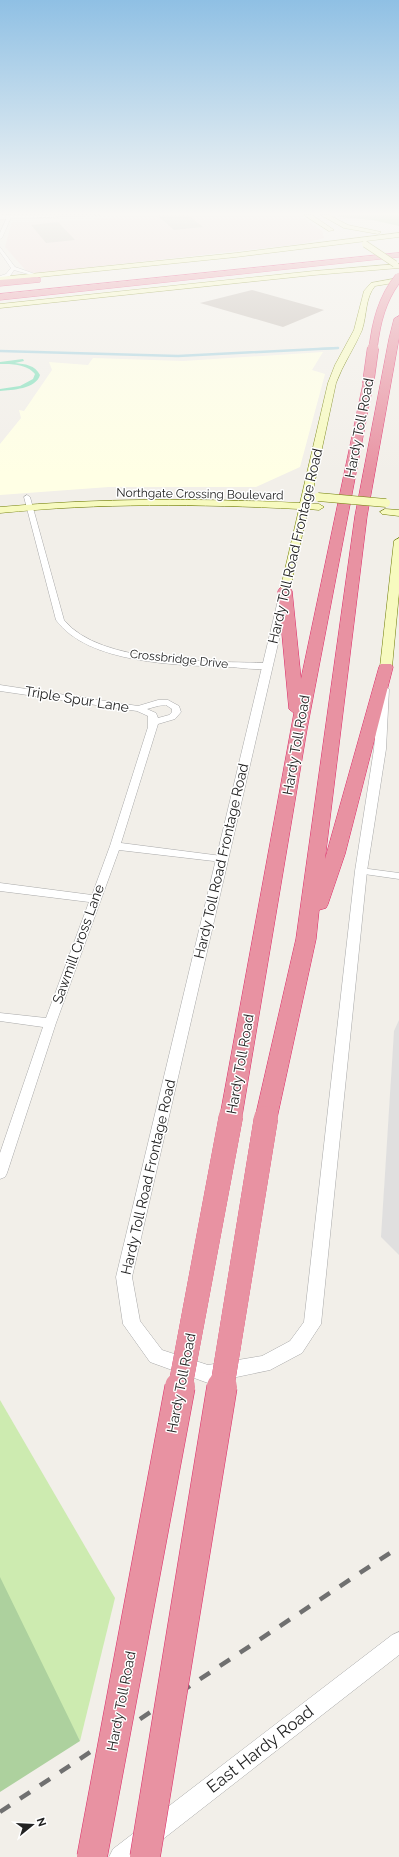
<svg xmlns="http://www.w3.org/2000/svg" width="399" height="1857" font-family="Raleway,sans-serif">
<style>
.residential{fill:#e0dfdf}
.commercial{fill:#f2dad9}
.education{fill:#ffffe5}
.grass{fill:#cdebb0}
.forest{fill:#add19e}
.pitch{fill:#88e0be}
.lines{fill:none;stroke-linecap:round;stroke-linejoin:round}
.stream-far1{stroke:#aad3df;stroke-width:2}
.stream{stroke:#aad3df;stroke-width:2.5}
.building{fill:#c7bfb8}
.minor-casing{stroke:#a9a9a9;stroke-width:1}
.tertiary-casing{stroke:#a9a9a9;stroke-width:1}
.secondary-casing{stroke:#707d05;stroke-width:1}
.motorway-casing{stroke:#dc2a67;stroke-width:1}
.minor{fill:#fff;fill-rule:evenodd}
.tertiary{fill:#fff;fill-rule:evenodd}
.secondary{fill:#f7fabf;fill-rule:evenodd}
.motorway{fill:#e892a2;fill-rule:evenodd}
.rail{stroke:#707070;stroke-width:4.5;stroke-dasharray:12 12;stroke-linecap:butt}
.secondary-bridge-far1-casing{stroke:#707d05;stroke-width:7;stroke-linecap:butt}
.secondary-bridge-casing{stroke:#707d05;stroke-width:9;stroke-linecap:butt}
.motorway-bridge-far3-casing{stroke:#dc2a67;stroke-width:9;stroke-linecap:butt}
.motorway-bridge-far2-casing{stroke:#dc2a67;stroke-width:12;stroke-linecap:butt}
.motorway-bridge-far1-casing{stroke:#dc2a67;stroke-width:24;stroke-linecap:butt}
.motorway-bridge-casing{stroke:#dc2a67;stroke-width:31;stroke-linecap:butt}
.secondary-bridge-far1{stroke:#f7fabf;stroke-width:6}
.secondary-bridge{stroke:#f7fabf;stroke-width:8}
.motorway-bridge-far3{stroke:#e892a2;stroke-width:8}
.motorway-bridge-far2{stroke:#e892a2;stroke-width:11}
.motorway-bridge-far1{stroke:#e892a2;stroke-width:24}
.motorway-bridge{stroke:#e892a2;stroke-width:30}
.labels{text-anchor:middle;stroke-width:3;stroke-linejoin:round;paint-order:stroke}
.far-street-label{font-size:12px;fill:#222;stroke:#fff}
.street-label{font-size:14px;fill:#222;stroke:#fff}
.near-street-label{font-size:17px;fill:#222;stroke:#fff}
</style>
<rect width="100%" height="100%" fill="#f2efe9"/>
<path class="residential" d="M399 1020V1255L381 1237 394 1031Z"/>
<path class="commercial" d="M135 215H299L322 231 324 238 301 244 29 274 5 247 12 222 81 221Z"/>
<path class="education" d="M323 352 312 370 325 374 300 467 256 487H109L0 495V444L21 418 19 410 24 411 52 370 49 362 88 365 93 358 183 361Z"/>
<path class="grass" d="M0 1400 115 1598 80 1741 0 1586Z"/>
<path class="forest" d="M337 215H399V226L372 220 341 217Z
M0 1577 80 1741 0 1792Z"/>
<path class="pitch" d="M23 359 24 361 15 363C25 364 35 365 40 375 36 389 12 390 0 391V389L20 386 33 379 35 374C27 364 11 364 0 364V362Z"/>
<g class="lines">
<path class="stream-far1" d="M317 349 338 348"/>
<path class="stream" d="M0 351 178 356 338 348"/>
</g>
<path class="building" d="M157 215H188L203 227 174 230Z
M58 222 75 240 46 243 31 225Z
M252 290 324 310 283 327 200 303Z"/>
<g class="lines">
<defs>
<path id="minor" d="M8 215H12L2 238 0 239V233Z
M0 247 15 267 35 274V276L14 270 10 276 0 279V276L6 274 11 268 0 252Z
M27 495 30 497 64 620C100 665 213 661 267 663L271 666 270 668C257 671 240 667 227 667 178 665 88 664 56 620L24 497Z
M0 685 138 706 158 700H168L179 706 181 712 175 719 158 724 121 843 222 856 227 859 222 862 119 850 56 1023 7 1173 5 1177 0 1179V1153L43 1027 0 1021V1013L46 1018 89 902 0 891V883L92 895 110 846 148 727V716L137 711 0 691ZM166 705 172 709V712L169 715 158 718 156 713 147 709 158 706Z
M361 868 399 873V879L357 873 356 871Z"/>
<path id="tertiary" d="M0 215H100L0 219Z
M284 593 289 596 132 1277 140 1321 162 1350 208 1365 262 1356 290 1341 304 1322 355 871 374 749 379 689 384 686 389 689 386 749 367 871 321 1324 302 1353 270 1370 208 1383 150 1362 123 1324 116 1277 279 596Z
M399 1632V1655L140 1857H109L113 1849 392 1635Z"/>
<path id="secondary" d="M304 215H312L334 230 329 231Z
M321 215H329L348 225 381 232 378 234 344 228Z
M399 233V237L236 257 0 281V277L236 253Z
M399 264V268L314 275 0 308V304L314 271Z
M399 278V282L375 286C365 298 367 315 362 330 355 347 343 364 336 383L310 504H319L324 507 319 510 308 509 289 593 285 594 280 591 299 509C199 504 100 503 0 513V507C100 498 200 498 300 503L328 383 335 365 354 330 364 291 371 283Z
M385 509 399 510V516L382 514 380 512Z
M399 538V593L392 667 386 670 380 667 394 541Z"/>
<path id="motorway" d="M399 253V257L0 300V294Z
M37 277 40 278V282L0 286V280Z
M399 316V338L367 516 325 859 379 667 381 664H391L393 667 345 854 328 904 326 908 319 910 316 939 277 1118 274 1124 266 1127 258 1124 255 1118 296 939 355 516 389 339 394 319Z
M368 381 373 384 307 729 242 1116 239 1122 231 1125 223 1122 220 1116 294 713 289 709 278 591 280 588H290L292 591 301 679 363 384Z"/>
</defs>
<use href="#minor" class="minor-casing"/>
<use href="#tertiary" class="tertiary-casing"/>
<use href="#secondary" class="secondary-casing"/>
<use href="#motorway" class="motorway-casing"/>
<use href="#minor" class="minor"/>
<use href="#tertiary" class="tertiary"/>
<use href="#secondary" class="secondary"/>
<use href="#motorway" class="motorway"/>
<path class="rail" d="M0 1812 399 1547"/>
<defs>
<path id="secondary-bridge-far1" d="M365 244 395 264"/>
<path id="secondary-bridge" d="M318 497 386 503"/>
<path id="motorway-bridge-far3" d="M373 349C376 323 382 298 399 277"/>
<path id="motorway-bridge-far2" d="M368 384 373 348"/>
<path id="motorway-bridge-far1" d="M180 1388 231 1116
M222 1388 266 1118"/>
<path id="motorway-bridge" d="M92 1857 180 1387
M145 1857 222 1387"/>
</defs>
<use href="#secondary-bridge-far1" class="secondary-bridge-far1-casing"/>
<use href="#secondary-bridge" class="secondary-bridge-casing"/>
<use href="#motorway-bridge-far3" class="motorway-bridge-far3-casing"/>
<use href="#motorway-bridge-far2" class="motorway-bridge-far2-casing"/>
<use href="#motorway-bridge-far1" class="motorway-bridge-far1-casing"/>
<use href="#motorway-bridge" class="motorway-bridge-casing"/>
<use href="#secondary-bridge-far1" class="secondary-bridge-far1"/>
<use href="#secondary-bridge" class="secondary-bridge"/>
<use href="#motorway-bridge-far3" class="motorway-bridge-far3"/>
<use href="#motorway-bridge-far2" class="motorway-bridge-far2"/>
<use href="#motorway-bridge-far1" class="motorway-bridge-far1"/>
<use href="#motorway-bridge" class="motorway-bridge"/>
</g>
<linearGradient id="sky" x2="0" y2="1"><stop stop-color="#8fc0e4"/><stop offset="0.45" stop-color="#f9f8f5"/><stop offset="1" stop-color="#f9f8f5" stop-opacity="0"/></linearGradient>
<rect width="399" height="475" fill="url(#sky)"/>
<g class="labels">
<g class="far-street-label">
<text transform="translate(200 494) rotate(1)" y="4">Northgate Crossing Boulevard</text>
<text transform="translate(179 659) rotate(6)" y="4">Crossbridge Drive</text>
</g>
<g class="street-label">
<text transform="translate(359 428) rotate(-79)" y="5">Hardy Toll Road</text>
<text transform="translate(295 546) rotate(-77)" y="5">Hardy Toll Road Frontage Road</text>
<text transform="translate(77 699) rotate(9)" y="5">Triple Spur Lane</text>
<text transform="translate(296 745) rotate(-80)" y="5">Hardy Toll Road</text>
<text transform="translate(221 861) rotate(-77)" y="5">Hardy Toll Road Frontage Road</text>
<text transform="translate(78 944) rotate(-70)" y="5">Sawmill Cross Lane</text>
<text transform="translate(240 1064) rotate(-80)" y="5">Hardy Toll Road</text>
<text transform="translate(148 1177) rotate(-77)" y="5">Hardy Toll Road Frontage Road</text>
<text transform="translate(181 1383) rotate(-79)" y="5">Hardy Toll Road</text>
<text transform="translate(121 1701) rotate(-79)" y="5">Hardy Toll Road</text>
</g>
<g class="near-street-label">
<text transform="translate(260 1749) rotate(-38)" y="6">East Hardy Road</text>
</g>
</g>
<g transform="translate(32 1825) rotate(72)" stroke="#ffffff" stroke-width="3" paint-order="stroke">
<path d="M0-3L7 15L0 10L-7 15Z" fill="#222222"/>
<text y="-6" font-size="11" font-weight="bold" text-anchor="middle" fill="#222222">N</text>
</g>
</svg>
